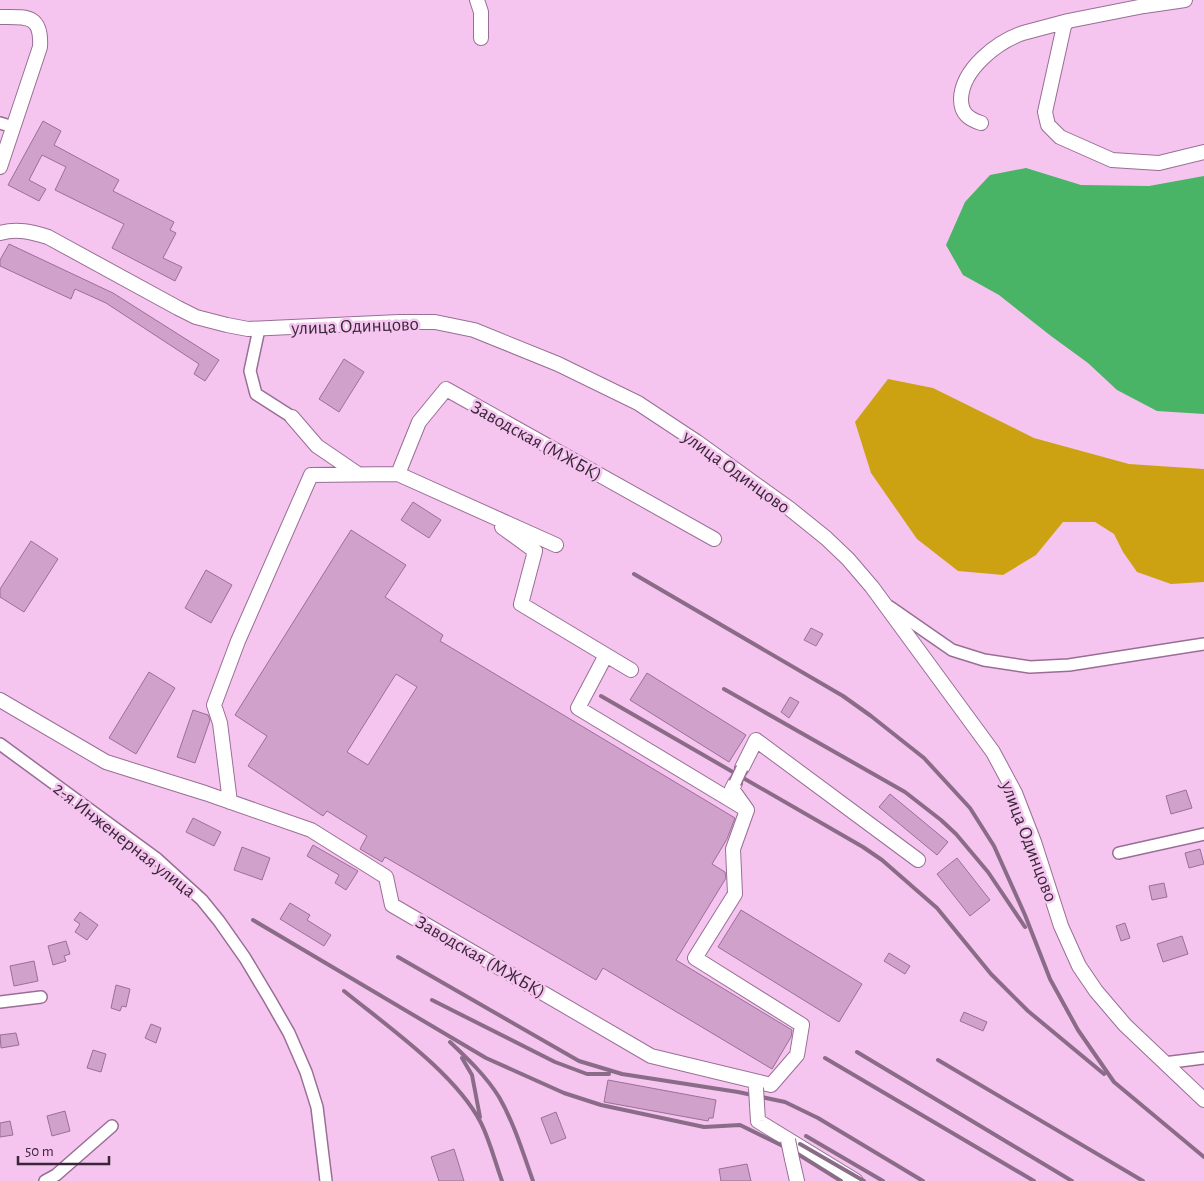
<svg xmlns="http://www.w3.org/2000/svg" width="1204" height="1181" font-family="'Alegreya Sans',sans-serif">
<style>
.green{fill:#cca212}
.water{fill:#49b366}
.building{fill:#cfa1cb;stroke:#9b6f97;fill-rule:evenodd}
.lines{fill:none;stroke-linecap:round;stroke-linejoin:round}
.minor-casing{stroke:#996e95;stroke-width:14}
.tertiary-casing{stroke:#996e95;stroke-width:16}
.minor{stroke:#fff;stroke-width:11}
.tertiary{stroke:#fff;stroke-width:14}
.rail{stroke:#8b6c88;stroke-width:4}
.minor-bridge-casing{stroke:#996e95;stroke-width:14;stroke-linecap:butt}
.tertiary-bridge-casing{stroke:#996e95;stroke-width:16;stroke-linecap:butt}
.minor-bridge{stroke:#fff;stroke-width:11}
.tertiary-bridge{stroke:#fff;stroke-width:14}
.labels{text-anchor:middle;stroke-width:5;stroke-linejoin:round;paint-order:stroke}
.street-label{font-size:19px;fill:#392737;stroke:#f5c5f0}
</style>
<rect width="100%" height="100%" fill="#f5c5f0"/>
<path class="green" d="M888 379 933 388 1034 438 1129 464 1204 469V582L1171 584 1137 572 1123 552 1114 534 1095 522H1063L1036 555 1003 575 958 571 917 539 871 473 855 422Z"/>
<path class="water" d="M1026 168 1081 185 1149 186 1204 176V414L1157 411 1117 390 1088 363 1051 336 999 295 963 275 946 245 965 202 990 175Z"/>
<path class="building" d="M43 121 61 131 54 145 119 180 113 191 174 222 170 230 176 233 163 258 182 267 175 281 112 248 124 224 55 190 66 167 42 155 29 180 46 189 39 201 8 185Z
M9 244 113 293 219 360 205 381 194 374 199 364 106 303 75 289 71 299 0 266V260Z
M344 359 364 372 339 412 319 399Z
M413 502 441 520 429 538 401 520Z
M351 530 406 565 385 597 443 635 440 641 735 818 727 839 712 864 725 872 726 878 676 960 792 1030 791 1037 772 1069 603 968 596 980 385 857 382 862 360 849 367 836 327 811 323 816 248 766 267 736 235 715ZM396 674 417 687 368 765 347 752Z
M31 541 58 559 24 612 0 597V589Z
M206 570 232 585 211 623 185 608Z
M811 628 823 634 816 646 804 640Z
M149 672 175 688 136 754 109 738Z
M647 673 746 735 729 762 630 700Z
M790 697 799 702 789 718 781 712Z
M193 710 208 715 210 720 195 763 177 757Z
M1186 790 1192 808 1171 814 1166 796Z
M890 794 948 842 937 855 879 807Z
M193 818 221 832 214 846 186 832Z
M313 845 358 871 346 890 335 883 339 875 307 856Z
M242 847 270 858 262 880 234 870Z
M1200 849 1204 864 1189 868 1185 853Z
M957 858 990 900 970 916 937 874Z
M1164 883 1167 897 1152 900 1149 886Z
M290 903 310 915 307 920 331 935 324 946 280 919Z
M741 910 862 984 839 1022 718 947Z
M80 912 98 925 87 940 75 932 80 924 74 920Z
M1125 923 1130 938 1121 941 1116 926Z
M1182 936 1188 954 1163 962 1157 944Z
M66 941 70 954 64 956 66 961 53 965 48 946Z
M889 953 910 966 905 974 884 961Z
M34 961 38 981 14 986 10 966Z
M116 985 130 989 126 1007 122 1006 120 1011 111 1008Z
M964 1012 987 1022 983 1031 960 1021Z
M151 1024 161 1028 156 1043 145 1038Z
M16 1033 19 1045 1 1048 0 1035Z
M93 1050 106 1054 101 1072 87 1068Z
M608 1080 716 1100 713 1118H709L708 1121 604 1102Z
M65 1111 70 1131 52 1136 47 1116Z
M556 1112 566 1138 551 1144 541 1118Z
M10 1121 13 1135 0 1137V1123Z
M454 1149 464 1181H439L431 1157Z
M747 1164 751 1181H721L719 1169Z"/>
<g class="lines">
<defs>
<path id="minor" d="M0 123 13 127
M259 329 250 371 256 394 292 417
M890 607 952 650 984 660 1030 667 1069 665 1204 644
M0 744 157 859 202 900 219 921 245 958 269 998 289 1033 306 1072 317 1107 326 1181
M1119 853 1204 834
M0 1002 41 997
M1164 1063 1204 1058
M45 1181 56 1175 112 1126"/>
<path id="tertiary" d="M477 0 481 12V38
M1185 0 1144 6 1068 21 1064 26 1045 112 1048 125 1060 137 1112 160 1159 163 1204 152
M0 17C26 17 42 14 40 47L0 167
M981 123C969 119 961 114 961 99 962 69 997 42 1023 33 1038 29 1053 25 1068 21
M0 233C17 228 32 232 48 237L178 308 196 317 227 325 248 329 399 322H435L474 330 558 364 638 403 697 442 790 509 826 538 848 559 872 587 993 752 1015 793 1034 842 1061 926 1079 966 1096 991 1125 1025 1204 1100
M292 417 317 446 358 474
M398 474 419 422 446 389 714 539
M502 527 535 551 521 604 631 670
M606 655 578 708 742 807
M0 700 106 762 205 793 311 830 386 877 392 905 651 1056 771 1085 797 1055 802 1025 695 958 735 894 733 849 747 810 732 789 735 783
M742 768 756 740 918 860
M230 802 220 723 214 705 238 641 311 475 398 474 556 545
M757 1105 758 1121 856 1181
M792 1159 797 1181"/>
</defs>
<use href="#minor" class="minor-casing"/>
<use href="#tertiary" class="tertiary-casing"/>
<use href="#minor" class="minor"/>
<use href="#tertiary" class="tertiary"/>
<path class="rail" d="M634 574 843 696 871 716 924 758 970 808 994 846 1025 915 1050 979 1078 1030 1114 1082 1204 1157
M724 689 905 792 941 820 956 834 988 872 1025 927
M601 696 863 847 882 860 937 908 991 974 1028 1011 1104 1074
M253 920 486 1058 564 1093 601 1105 704 1127 740 1125 793 1151 841 1181
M398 957 579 1061 622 1074 738 1092 785 1102 818 1118 923 1181
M344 991C387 1026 456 1074 481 1123 490 1141 495 1162 502 1181
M432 1000 555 1062 587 1074H609
M450 1042C468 1059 486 1076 499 1097 514 1123 523 1153 533 1181
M857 1052 1072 1181
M462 1058 472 1075 480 1117
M825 1058 1034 1181
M938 1060 1143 1181
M806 1136 883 1181
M800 1144 864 1181"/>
<defs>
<path id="minor-bridge" d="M735 783 742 768"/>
<path id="tertiary-bridge" d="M756 1088 757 1105
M788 1140 792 1159"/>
</defs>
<use href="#minor-bridge" class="minor-bridge-casing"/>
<use href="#tertiary-bridge" class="tertiary-bridge-casing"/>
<use href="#minor-bridge" class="minor-bridge"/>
<use href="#tertiary-bridge" class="tertiary-bridge"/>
</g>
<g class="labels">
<g class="street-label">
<text transform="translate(355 325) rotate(-2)" y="7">улица Одинцово</text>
<text transform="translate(537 440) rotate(29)" y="7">Заводская (МЖБК)</text>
<text transform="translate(737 471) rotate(36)" y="7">улица Одинцово</text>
<text transform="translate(125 839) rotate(38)" y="7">2-я Инженерная улица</text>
<text transform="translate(1030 841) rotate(69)" y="7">улица Одинцово</text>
<text transform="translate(481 956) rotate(30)" y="7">Заводская (МЖБК)</text>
</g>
</g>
<path d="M18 1156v8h91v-8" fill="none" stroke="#392737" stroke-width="2.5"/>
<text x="25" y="1156" font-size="15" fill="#392737" stroke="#f5c5f0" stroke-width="4" paint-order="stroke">50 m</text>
</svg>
